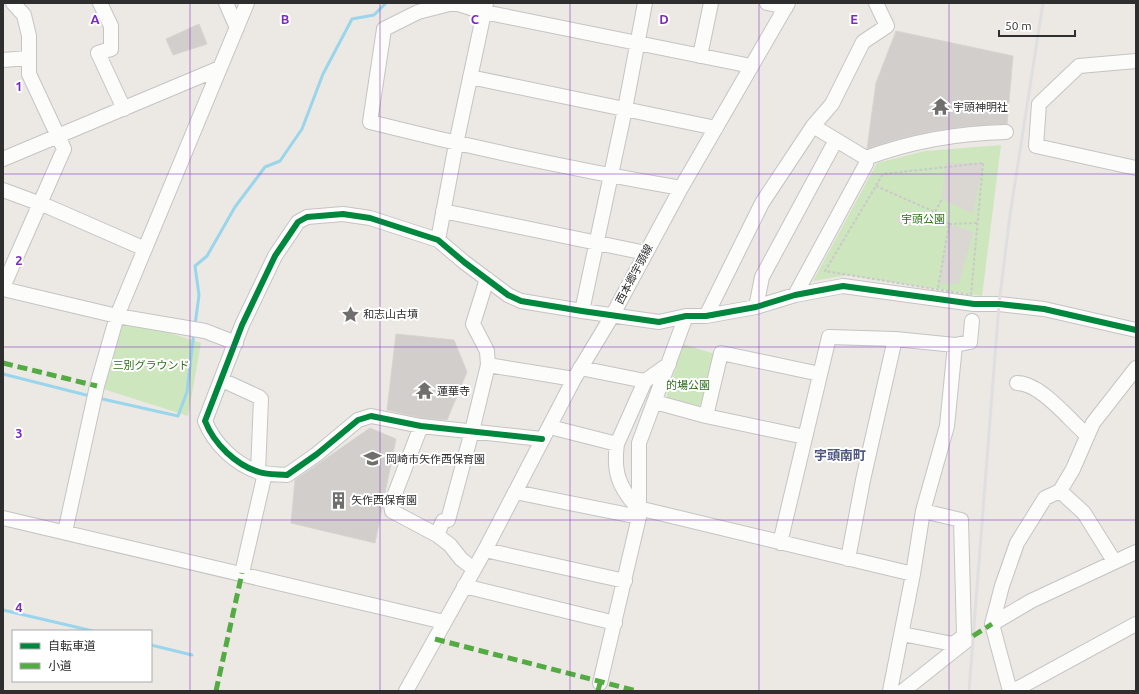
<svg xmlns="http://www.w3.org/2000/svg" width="1139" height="694" font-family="Ubuntu,'Noto Sans JP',sans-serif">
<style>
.green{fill:#cee6be}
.plaza{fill:#dad6d2}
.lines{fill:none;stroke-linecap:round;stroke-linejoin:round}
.stream{stroke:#99d6ec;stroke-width:3}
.building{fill:#d1cecb;stroke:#d7d4d0}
.minor-casing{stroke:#c5c4c5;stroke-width:16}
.path{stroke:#c9c9c8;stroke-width:2;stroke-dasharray:3 2;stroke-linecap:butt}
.minor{stroke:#fcfcfb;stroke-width:14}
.rail{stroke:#dfdfe1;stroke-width:3}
.quiet{stroke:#54ab44;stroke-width:5;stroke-dasharray:10 5;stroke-linecap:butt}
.cycleway-casing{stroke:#fff;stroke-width:8}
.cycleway{stroke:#00873e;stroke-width:6}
.grid{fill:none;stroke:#7b2cbf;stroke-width:1;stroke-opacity:0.55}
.labels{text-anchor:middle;stroke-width:4;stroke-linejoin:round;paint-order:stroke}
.poi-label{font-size:11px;fill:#2e2e2e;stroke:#fff;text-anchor:start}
.park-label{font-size:11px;fill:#2c6e1b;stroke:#fff}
.street-label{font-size:11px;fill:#2e2e2e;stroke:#fff}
.quarter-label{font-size:13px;font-weight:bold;fill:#4d5680;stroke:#fff}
.grid-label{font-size:13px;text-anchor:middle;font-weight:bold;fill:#7b2cbf;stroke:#fff;stroke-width:4;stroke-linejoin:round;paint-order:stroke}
</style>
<rect width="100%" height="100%" fill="#ece8e4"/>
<path class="green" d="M1001 145 982 296 848 275 813 281 877 163 925 151Z
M117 316 201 343 188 416 100 388Z
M683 344 715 354 700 406 666 398Z"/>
<path class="plaza" d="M946 163H983L973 214 942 199Z
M949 224 973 232 959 284 940 283Z"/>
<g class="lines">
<path class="stream" d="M195 325 199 295 195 266 207 256 235 207 265 167 280 161 302 129 323 74 352 19 374 15 386 3
M3 374 90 396
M98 398 178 416 187 392 194 332
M3 610 93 631
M151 645 192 655"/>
</g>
<path class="building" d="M199 24 207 44 173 55 166 39Z
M896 31 1013 56 1007 124 969 126 933 131 898 139 867 149 876 83Z
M396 334 454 340 467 372 447 420 422 418 387 410Z
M370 428 396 439 375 543 291 523 295 480Z"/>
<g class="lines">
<defs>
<path id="minor" d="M100 3 111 26V49L98 53 124 109
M226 3 237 28
M453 3 418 12 384 29 370 122C473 148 577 170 681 188
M455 3 484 12 751 66
M767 3 786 7
M700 56 711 3
M3 60 28 58
M1136 61 1079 66 1039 104 1036 146 1136 168
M470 77 716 128
M813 126 866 158
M866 158C912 141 957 133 1006 132
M3 159 220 68
M3 190 49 207 145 249
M443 211 646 253
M438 240 456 144 486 3
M487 279 473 324 487 351 488 365
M3 287 64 149 29 74V36L24 15 13 3
M3 289 117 316 205 331 236 343
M795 295 866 164V158
M756 307 762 277 836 140
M582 311 625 109 645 3
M706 316 762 203 813 126 832 104 863 42 887 26 876 3
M955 345 970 342 972 321
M580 368 645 381 669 364
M222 380 259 397 261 399 258 472
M1017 383C1041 383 1070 421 1087 435
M655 402 706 416 805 437
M706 416 721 353 820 374
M421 426 391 504 392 511 437 535 450 545 461 559 474 569
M550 427 617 444C613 472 619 488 638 508L913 574
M542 439 421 426 371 416 358 420 317 454 287 475C278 474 268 475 259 472 236 465 214 444 205 421L242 325 275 256 298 222 307 217 343 214 370 218 438 240 464 262 508 295 521 301 582 311 659 322 686 316H706L756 307 795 295 843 286 974 304H999L1044 309 1136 330
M617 444 645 381
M1060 491 1084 513 1114 561
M515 492 639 517
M3 518 444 622
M65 532 97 386 117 316 247 3
M437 535 443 521 448 520 472 431 488 365 574 379
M780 543 829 337 895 339 955 345 947 426 923 511 913 574 890 691
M485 550 625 581
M848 559 863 480 895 339
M242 573 265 473
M464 586 615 623
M992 624 1031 601 1136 552
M902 634 953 644 964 636 961 520 923 511
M600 683 639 517V443L686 316
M406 691 485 550 574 379 612 316 681 188 788 3
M903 691 966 641
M1010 691 992 624 1002 586 1017 543 1045 498 1060 491 1073 469 1093 423 1136 368
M1013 691 1136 624"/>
</defs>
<use href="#minor" class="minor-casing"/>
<path class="path" d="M983 163 971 295 825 271 883 174Z
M876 186 935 212 942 199
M935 212 949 224 938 288
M949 224 977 223"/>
<use href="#minor" class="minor"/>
<path class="rail" d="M969 691 999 304 1010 215 1043 3"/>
<path class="quiet" d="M3 363 97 386
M973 636 992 624
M435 639 637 691
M216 691 242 573
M598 691 600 683"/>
<defs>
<path id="cycleway" d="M542 439 421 426 371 416 358 420 317 454 287 475C278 474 268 475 259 472 236 465 214 444 205 421L242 325 275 256 298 222 307 217 343 214 370 218 438 240 464 262 508 295 521 301 582 311 659 322 686 316H706L756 307 795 295 843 286 974 304H999L1044 309 1136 330"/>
</defs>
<use href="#cycleway" class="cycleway-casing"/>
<use href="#cycleway" class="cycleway"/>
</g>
<path class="grid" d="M190 3V691M380 3V691M570 3V691M759 3V691M949 3V691M3 174H1136M3 347H1136M3 520H1136"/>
<defs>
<symbol id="temple-bare" viewBox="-9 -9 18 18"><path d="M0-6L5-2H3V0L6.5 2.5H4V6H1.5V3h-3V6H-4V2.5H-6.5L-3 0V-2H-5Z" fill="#706f6e" stroke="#fff" stroke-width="2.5" paint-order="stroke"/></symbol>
<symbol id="sight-bare" viewBox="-9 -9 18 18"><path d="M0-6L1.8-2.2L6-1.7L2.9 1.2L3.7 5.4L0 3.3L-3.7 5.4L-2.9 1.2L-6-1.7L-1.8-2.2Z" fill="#706f6e" stroke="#fff" stroke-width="2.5" paint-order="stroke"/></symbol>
<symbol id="school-bare" viewBox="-9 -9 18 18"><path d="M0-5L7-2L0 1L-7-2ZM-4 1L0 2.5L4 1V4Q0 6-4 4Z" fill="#706f6e" stroke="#fff" stroke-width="2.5" paint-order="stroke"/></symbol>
<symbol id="building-bare" viewBox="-9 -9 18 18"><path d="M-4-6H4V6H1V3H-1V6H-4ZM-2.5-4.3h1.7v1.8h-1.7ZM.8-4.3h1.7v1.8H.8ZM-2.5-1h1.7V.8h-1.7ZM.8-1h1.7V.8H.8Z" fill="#706f6e" stroke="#fff" stroke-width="2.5" paint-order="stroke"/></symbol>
</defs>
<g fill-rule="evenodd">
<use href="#temple-bare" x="928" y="94" width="25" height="25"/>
<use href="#sight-bare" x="338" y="302" width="25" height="25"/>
<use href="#temple-bare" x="412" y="378" width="25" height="25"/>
<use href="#school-bare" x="360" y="446" width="25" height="25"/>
<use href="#building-bare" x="326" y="488" width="25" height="25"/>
</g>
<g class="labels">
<g class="poi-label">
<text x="953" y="111">宇頭神明社</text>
<text x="363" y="318">和志山古墳</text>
<text x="437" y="395">蓮華寺</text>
<text x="386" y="463">岡崎市矢作西保育園</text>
<text x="351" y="504">矢作西保育園</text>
</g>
<g class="park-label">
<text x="923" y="223">宇頭公園</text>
<text x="151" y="369">三別グラウンド</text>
<text x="688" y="389">的場公園</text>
</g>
<g class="street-label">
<text transform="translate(634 274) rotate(-62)" y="4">西本郷宇頭線</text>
</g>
<g class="quarter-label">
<text x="840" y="460">宇頭南町</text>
</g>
</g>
<g class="grid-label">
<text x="95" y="24">A</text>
<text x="285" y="24">B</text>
<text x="475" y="24">C</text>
<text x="664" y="24">D</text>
<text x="854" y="24">E</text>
<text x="19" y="91">1</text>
<text x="19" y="265">2</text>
<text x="19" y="438">3</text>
<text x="19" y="612">4</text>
</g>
<rect width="1139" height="694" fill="none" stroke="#2e2e2e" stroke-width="8"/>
<rect x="12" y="630" width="140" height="52" fill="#ffffff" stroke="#ababab"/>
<rect x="20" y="643" width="20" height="6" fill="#00873e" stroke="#ababab"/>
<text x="48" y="650" font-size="12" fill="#2e2e2e">自転車道</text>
<rect x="20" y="663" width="20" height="6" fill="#54ab44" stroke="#ababab"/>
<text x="48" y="670" font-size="12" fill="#2e2e2e">小道</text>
<path d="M999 30v6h76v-6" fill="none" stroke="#2e2e2e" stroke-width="2"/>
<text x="1005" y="30" font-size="12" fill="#2e2e2e" stroke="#ffffff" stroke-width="3" paint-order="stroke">50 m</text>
</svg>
